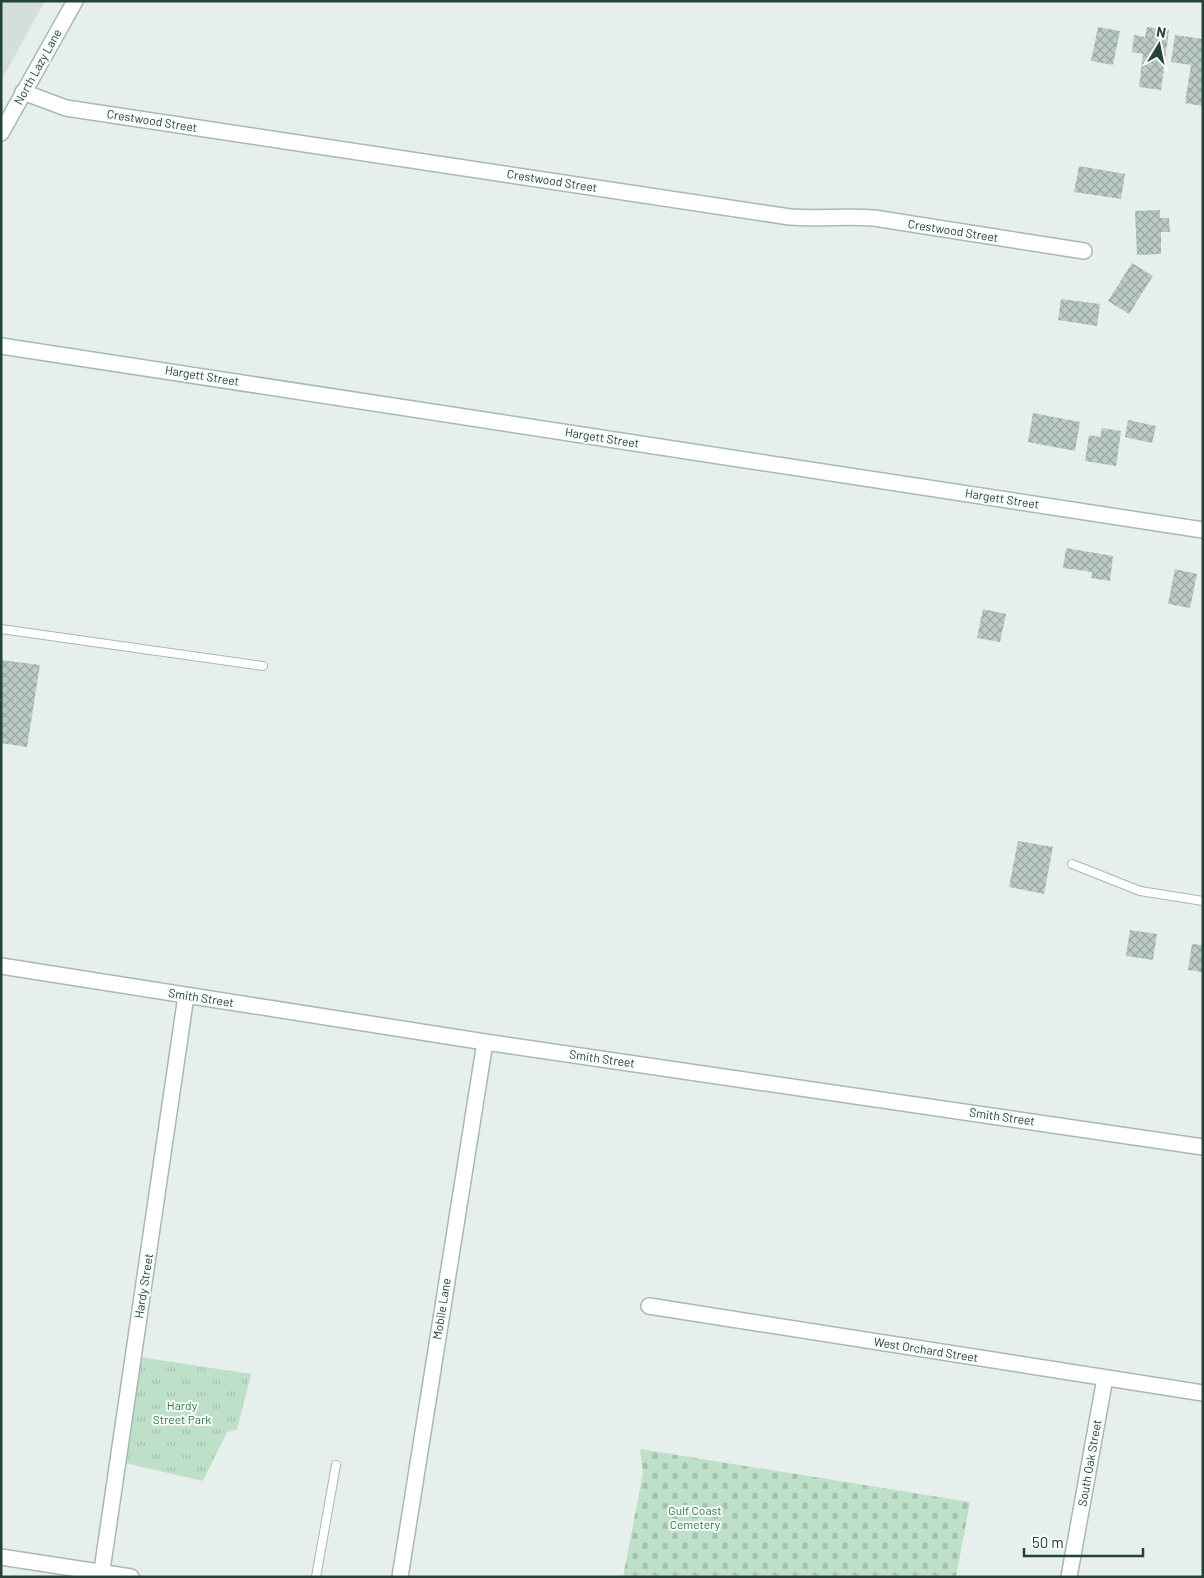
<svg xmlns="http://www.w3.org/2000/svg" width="1204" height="1578" font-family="Barlow,sans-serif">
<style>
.built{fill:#d4dfda}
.grass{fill:url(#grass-tufts)}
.cemetery{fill:url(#cemetery-stones)}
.building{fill:url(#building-cross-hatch)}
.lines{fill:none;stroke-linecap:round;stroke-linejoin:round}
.lane-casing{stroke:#a8b8b2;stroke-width:10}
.street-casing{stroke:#a8b8b2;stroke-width:18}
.secondary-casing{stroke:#a4bbb3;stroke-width:18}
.lane{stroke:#fff;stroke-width:8}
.street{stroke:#fff;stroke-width:15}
.secondary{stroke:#fff;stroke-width:15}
.labels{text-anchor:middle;stroke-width:4;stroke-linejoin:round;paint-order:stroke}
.street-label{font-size:12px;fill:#24423a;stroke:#f7fbf9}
.park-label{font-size:12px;fill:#2d7a4b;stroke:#f7fbf9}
</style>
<defs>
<pattern id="grass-tufts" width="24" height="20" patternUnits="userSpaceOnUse" patternTransform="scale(1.25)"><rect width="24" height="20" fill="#bfe0c8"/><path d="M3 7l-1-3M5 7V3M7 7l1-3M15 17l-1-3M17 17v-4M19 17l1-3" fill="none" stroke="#a4c1ad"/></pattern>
<pattern id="cemetery-stones" width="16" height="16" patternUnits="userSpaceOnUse" patternTransform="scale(1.25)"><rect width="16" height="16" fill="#bfe0c8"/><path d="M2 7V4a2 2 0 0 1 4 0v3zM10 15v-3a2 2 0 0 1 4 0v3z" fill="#a4c1ad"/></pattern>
<pattern id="building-cross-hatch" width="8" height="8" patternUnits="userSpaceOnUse" patternTransform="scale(1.25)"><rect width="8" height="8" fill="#bbcac4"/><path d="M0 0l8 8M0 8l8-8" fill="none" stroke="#98a6a0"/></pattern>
</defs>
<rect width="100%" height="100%" fill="#e6efeb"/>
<path class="built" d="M1 1H45L1 81Z"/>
<path class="grass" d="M140 1357 251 1374 237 1430 227 1432 203 1481 125 1463Z"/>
<path class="cemetery" d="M640 1449 970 1502 956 1577H623L643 1473Z"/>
<path class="building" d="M1098 27 1120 31 1113 65 1091 61Z
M1147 27 1169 30 1161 90 1139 87 1143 54 1132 52 1134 35 1145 37Z
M1175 35 1203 39 1202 106 1185 103 1191 65 1171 62Z
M1079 166 1125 174 1121 199 1074 192Z
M1160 210V218H1169L1170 232H1161V254L1137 255 1135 211Z
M1132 263 1153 276 1129 314 1108 301Z
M1061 299 1100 304 1097 326 1058 320Z
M1033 413 1080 422 1075 451 1028 442Z
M1128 420 1156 426 1152 443 1125 437Z
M1102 428 1121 431 1116 466 1085 461 1089 435 1100 437Z
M1066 548 1113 556 1110 581 1091 578 1092 572 1063 568Z
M1175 569 1197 574 1190 608 1168 604Z
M983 609 1006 614 1000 642 977 638Z
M1 660 40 665 27 747 1 743Z
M1018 841 1053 847 1044 894 1009 887Z
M1130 930 1157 934 1153 960 1126 956Z
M1192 944 1203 945V972L1188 970Z"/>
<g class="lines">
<defs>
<path id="lane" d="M1 629 263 666
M1072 864 1140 891 1203 901
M316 1577 336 1465"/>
<path id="street" d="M23 92 66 108 790 217C818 219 846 216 874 218L1084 251
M1 966 485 1042 1203 1147
M649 1306 1203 1393
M1 1557 131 1577
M101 1577 186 996
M400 1577 485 1042
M1069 1577 1105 1378"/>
<path id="secondary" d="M1 133 75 1
M1 346 1203 530"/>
</defs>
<use href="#lane" class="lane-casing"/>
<use href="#street" class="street-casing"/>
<use href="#secondary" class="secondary-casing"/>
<use href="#lane" class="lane"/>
<use href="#street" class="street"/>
<use href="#secondary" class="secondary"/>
</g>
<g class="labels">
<g class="street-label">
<text transform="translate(38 67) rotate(-61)" y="4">North Lazy Lane</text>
<text transform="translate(152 121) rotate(9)" y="4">Crestwood Street</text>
<text transform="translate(552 181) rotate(9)" y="4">Crestwood Street</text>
<text transform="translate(953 231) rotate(9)" y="4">Crestwood Street</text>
<text transform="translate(202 376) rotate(9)" y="4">Hargett Street</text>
<text transform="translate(602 438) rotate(9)" y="4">Hargett Street</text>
<text transform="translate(1002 499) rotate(9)" y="4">Hargett Street</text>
<text transform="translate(201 998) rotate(9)" y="4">Smith Street</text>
<text transform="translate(602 1059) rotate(8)" y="4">Smith Street</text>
<text transform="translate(1002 1117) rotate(8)" y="4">Smith Street</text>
<text transform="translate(144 1286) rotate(-81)" y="4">Hardy Street</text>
<text transform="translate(442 1309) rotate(-81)" y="4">Mobile Lane</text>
<text transform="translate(926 1350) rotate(9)" y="4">West Orchard Street</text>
<text transform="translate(1090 1463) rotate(-80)" y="4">South Oak Street</text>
</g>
<g class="park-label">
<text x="182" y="1410">Hardy<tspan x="182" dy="14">Street Park</tspan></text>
<text x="695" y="1515">Gulf Coast<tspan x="695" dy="14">Cemetery</tspan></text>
</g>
</g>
<rect width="1204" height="1578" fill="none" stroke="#24423a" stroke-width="5"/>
<g transform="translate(1159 45) rotate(10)" stroke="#f7fbf9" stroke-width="4" paint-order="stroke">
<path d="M0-4L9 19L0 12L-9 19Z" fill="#24423a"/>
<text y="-8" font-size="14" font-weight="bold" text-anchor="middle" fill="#24423a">N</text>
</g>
<path d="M1024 1548v8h119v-8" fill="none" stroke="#24423a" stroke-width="2.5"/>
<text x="1032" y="1548" font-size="15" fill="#24423a" stroke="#f7fbf9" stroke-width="4" paint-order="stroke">50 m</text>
</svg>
